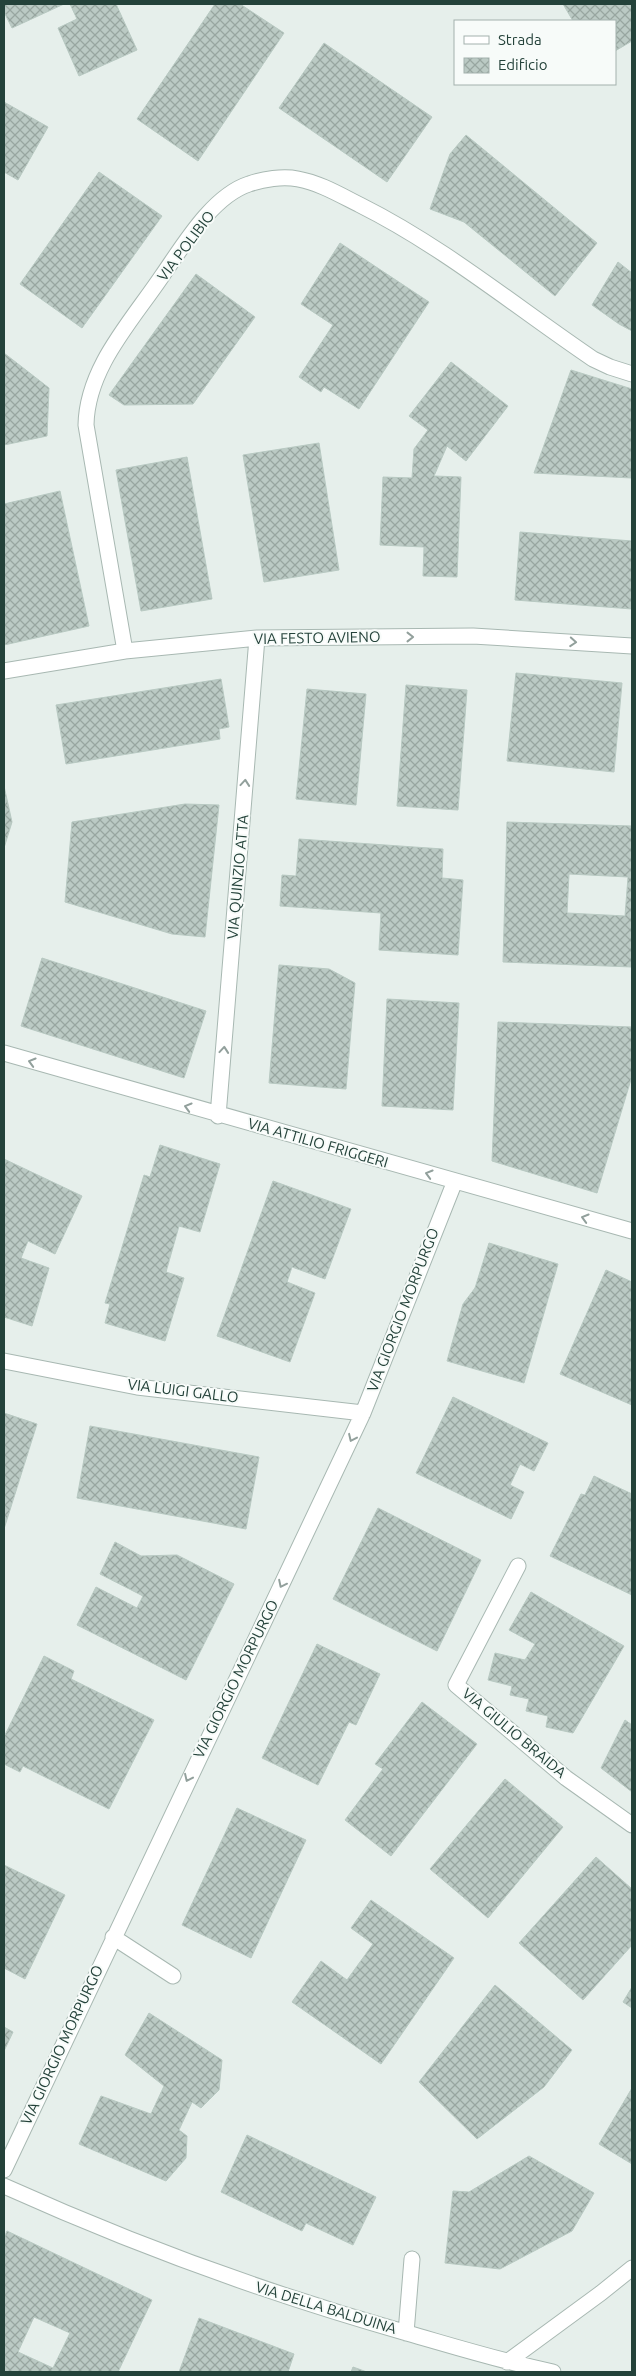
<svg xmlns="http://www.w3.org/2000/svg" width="636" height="2376" font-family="Ubuntu,sans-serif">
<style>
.building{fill:url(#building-cross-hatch);stroke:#b8c9c2;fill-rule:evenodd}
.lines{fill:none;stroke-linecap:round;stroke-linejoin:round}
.minor-casing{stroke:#a8b8b2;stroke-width:17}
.minor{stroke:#fff;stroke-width:15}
.oneway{stroke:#92a09c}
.labels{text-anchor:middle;stroke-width:4;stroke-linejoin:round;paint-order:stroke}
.street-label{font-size:15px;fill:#24423a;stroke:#f7fbf9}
</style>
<defs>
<pattern id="building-cross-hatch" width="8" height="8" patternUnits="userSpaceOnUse" patternTransform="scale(1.25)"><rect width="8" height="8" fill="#bbcac4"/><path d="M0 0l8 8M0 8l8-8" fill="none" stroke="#98a6a0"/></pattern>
</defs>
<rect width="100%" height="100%" fill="#e6efeb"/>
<path class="building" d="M4 4H64L12 28 4 12Z
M70 4H116L137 50 79 76 58 28 77 19Z
M215 4H240L284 33 198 161 137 119Z
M563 4H632V41L615 51V21H573Z
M324 43 432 117 387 182 279 108Z
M4 102 48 127 18 180 4 172Z
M466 135 597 243 555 296 464 222 430 209 450 154Z
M99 172 162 216 82 328 20 284Z
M340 243 429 302 359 409 324 387 321 392 299 377 333 325 301 304Z
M618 262 632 273V331L619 324 592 305Z
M196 274 255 317 193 404 124 405 109 395Z
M4 353 49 388 47 436 4 445Z
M451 362 508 406 466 461 447 446 434 476 461 477 457 577 423 576 424 547 380 545 383 477 412 478 414 449 428 430 409 416Z
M571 370 632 389V478L534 473Z
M319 443 339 570 264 582 243 455Z
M187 457 212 599 141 611 116 470Z
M60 491 89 626 4 645V504Z
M520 532 632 541V609L515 600Z
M516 673 622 683 614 772 507 761Z
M221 679 229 727 219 729 220 739 66 764 56 705Z
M406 685 467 690 458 810 397 806Z
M307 689 366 694 356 805 296 799Z
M4 786 12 822 4 848Z
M185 804 219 805 205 937 172 934 65 902 72 822Z
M507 822 632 826V967L503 962ZM569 874 628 877 625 916 567 913Z
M299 839 443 849 442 878 463 880 458 955 379 950 381 913 280 906 282 875 296 876Z
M42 958 206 1011 184 1078 21 1026Z
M279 965 329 969 355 983 346 1089 269 1083Z
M387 999 459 1003 453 1110 382 1106Z
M498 1022 632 1027V1076L597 1193 492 1161Z
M160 1145 220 1164 200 1232 179 1226 166 1272 184 1278 165 1341 105 1323 110 1304 105 1303 144 1175 150 1177Z
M4 1159 82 1196 55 1254 28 1241 21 1258 49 1268 32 1326 4 1317Z
M273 1181 351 1209 325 1279 292 1267 287 1282 315 1293 290 1362 217 1336Z
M489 1243 558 1264 524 1383 447 1361 463 1304 475 1288Z
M606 1270 632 1282V1405L560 1374Z
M453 1397 548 1443 534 1471 520 1464 510 1485 524 1492 511 1519 416 1473Z
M4 1413 37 1424 4 1529Z
M90 1426 259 1457 246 1529 77 1498Z
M594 1476 632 1494V1595L550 1556 581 1494 585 1495Z
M378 1508 481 1560 437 1651 333 1599Z
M115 1542 141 1556 177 1555 234 1584 186 1680 77 1625 96 1587 137 1608 143 1596 100 1574Z
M531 1592 624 1646 573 1733 546 1727 548 1716 526 1711 529 1699 510 1695 512 1686 488 1680 495 1653 525 1660 535 1644 509 1630Z
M317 1644 380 1674 356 1725 349 1722 318 1785 262 1758Z
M44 1656 74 1671 71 1679 154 1720 109 1809 23 1766 20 1772 4 1764V1737Z
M422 1702 477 1744 391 1856 345 1820 383 1769 375 1764Z
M625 1720 632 1725V1792L601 1768Z
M505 1779 563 1827 488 1918 430 1869Z
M237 1808 306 1840 251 1958 182 1925Z
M596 1857 632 1889V1945L583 2000 519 1943Z
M4 1865 65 1895 25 1979 4 1968Z
M371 1900 454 1958 381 2064 292 2002 321 1961 347 1980 373 1944 351 1928Z
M495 1985 572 2050 544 2087 477 2139 419 2082Z
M632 1987V2008L623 2002Z
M149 2013 222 2060 219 2090 201 2108 192 2102 179 2130 187 2136 186 2158 166 2181 79 2144 101 2096 151 2114 164 2086 125 2055Z
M4 2027 13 2032 4 2051Z
M632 2088V2164L599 2144Z
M247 2135 376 2197 353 2245 306 2223 302 2231 221 2192Z
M529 2156 594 2193 572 2231 500 2269 445 2263 453 2191 469 2192Z
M7 2231 152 2300 118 2372H4V2238ZM34 2317 70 2333 53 2368 18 2352Z
M199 2318 294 2354 288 2372H179Z
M353 2367 367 2372H351Z"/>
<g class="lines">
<defs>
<path id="minor" d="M125 651 86 425C87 368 131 322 162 276 183 246 212 196 249 184 263 179 283 176 298 179 320 183 340 195 360 205 444 247 516 307 593 359L610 367 632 374
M4 671 125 651 257 638 473 636 632 646
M4 1053 632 1231
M218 1116 257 638
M4 1361 137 1387 363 1413
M518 1566 456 1685 566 1778 632 1825
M113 1937 173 1976
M4 2170 363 1413 455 1181
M4 2186C135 2245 269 2294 407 2333 456 2347 504 2362 553 2372
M406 2333 412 2259
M507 2362 601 2293 632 2268"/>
</defs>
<use href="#minor" class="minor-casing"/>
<use href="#minor" class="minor"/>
</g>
<defs><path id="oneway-chevron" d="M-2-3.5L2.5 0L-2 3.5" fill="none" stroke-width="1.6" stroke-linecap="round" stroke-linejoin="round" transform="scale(1.25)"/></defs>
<g class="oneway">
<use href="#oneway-chevron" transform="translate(410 637)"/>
<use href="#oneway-chevron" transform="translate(573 642) rotate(4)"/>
<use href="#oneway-chevron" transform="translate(245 783) rotate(-85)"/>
<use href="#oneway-chevron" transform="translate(224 1050) rotate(-85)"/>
<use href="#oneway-chevron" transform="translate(32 1062) rotate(-164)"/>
<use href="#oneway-chevron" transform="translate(188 1107) rotate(-164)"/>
<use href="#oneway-chevron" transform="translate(429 1174) rotate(-164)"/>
<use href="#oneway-chevron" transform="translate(585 1218) rotate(-164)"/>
<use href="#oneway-chevron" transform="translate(352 1438) rotate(115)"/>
<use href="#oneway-chevron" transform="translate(282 1584) rotate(116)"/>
<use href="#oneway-chevron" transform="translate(188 1778) rotate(115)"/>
</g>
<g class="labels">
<g class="street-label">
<text transform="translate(186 246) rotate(-53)" y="5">VIA POLIBIO</text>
<text transform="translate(317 638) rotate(-1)" y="5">VIA FESTO AVIENO</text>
<text transform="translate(238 877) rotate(-85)" y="5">VIA QUINZIO ATTA</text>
<text transform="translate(318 1143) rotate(16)" y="5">VIA ATTILIO FRIGGERI</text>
<text transform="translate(403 1310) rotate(-69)" y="5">VIA GIORGIO MORPURGO</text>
<text transform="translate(183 1391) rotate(7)" y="5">VIA LUIGI GALLO</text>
<text transform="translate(236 1679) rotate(-64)" y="5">VIA GIORGIO MORPURGO</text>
<text transform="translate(514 1733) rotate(40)" y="5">VIA GIULIO BRAIDA</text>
<text transform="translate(62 2045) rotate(-65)" y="5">VIA GIORGIO MORPURGO</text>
<text transform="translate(326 2308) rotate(17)" y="5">VIA DELLA BALDUINA</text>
</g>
</g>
<rect width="636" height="2376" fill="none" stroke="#24423a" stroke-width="10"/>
<rect x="454" y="20" width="162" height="65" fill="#f7fbf9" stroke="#a3b1ad"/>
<rect x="464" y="36" width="25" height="8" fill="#ffffff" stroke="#a3b1ad"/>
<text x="498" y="45" font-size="15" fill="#24423a">Strada</text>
<rect x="464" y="58" width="25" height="15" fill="url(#building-cross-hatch)" stroke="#a3b1ad"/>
<text x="498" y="70" font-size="15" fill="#24423a">Edificio</text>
</svg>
